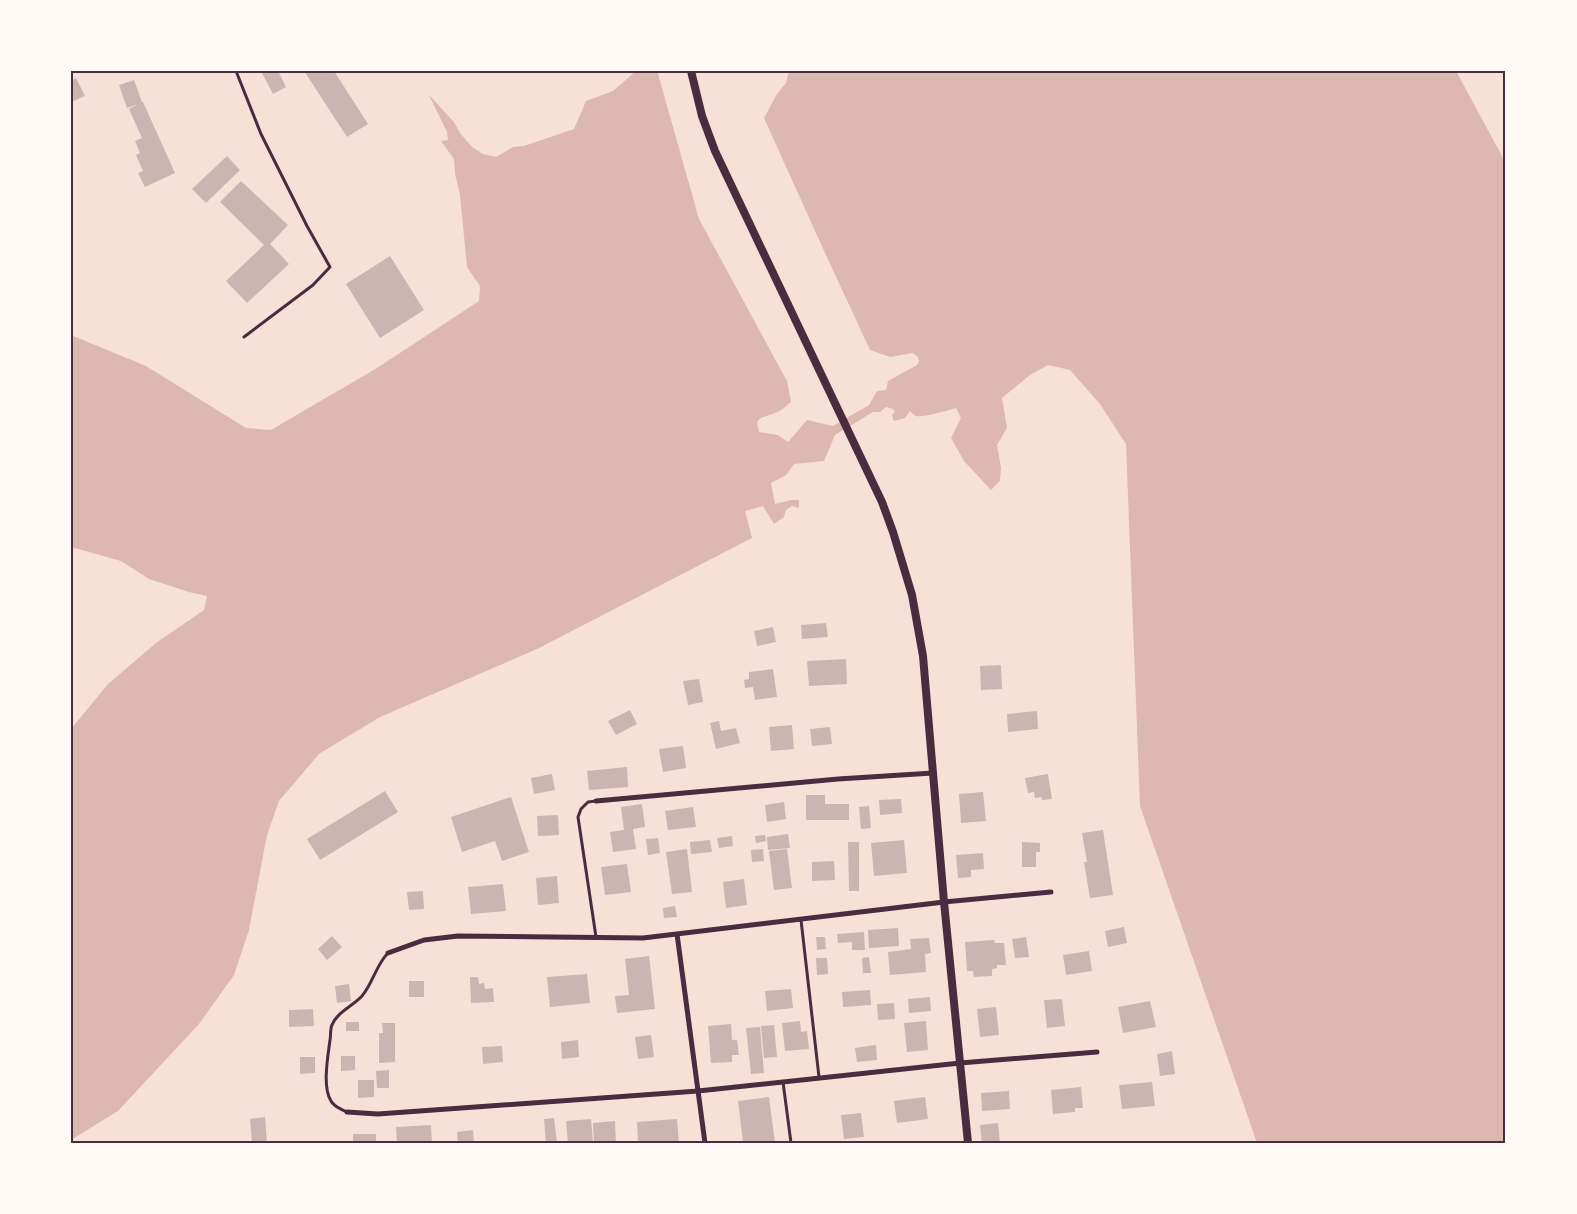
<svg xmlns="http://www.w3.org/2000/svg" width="1577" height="1214" font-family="'Source Sans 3',sans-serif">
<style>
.water{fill:#dcb8b0}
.building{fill:#ccb4b1}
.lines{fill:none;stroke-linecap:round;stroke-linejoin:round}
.service{stroke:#4a2c40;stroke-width:3}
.minor{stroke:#4a2c40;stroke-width:5}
.tertiary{stroke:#4a2c40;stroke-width:8}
.neatline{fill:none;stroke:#4a2c40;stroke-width:2}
</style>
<rect width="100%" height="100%" fill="#f7e1d7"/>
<path class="water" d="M636 71H656L658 74 699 219 787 381 791 402C785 407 780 412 772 414 765 417 762 416 757 422L759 432 778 435 788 442 807 420 833 426 869 405 877 391 886 390 888 381 917 365 919 361 918 357 913 353 890 357 870 350 825 253 764 118 777 94 786 83 789 71H1456L1502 156 1506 170V1143H1257L1140 806 1126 444 1100 404 1070 370 1048 365 1030 375 1002 398 1007 428 997 445 1001 468 1000 481 991 490 964 461 951 438 961 418 956 408C949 410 922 418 916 416 914 415 912 413 910 411L905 418 894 421 892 415 895 412 893 409 886 407 880 412H873L835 435 824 461 794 464 786 475 771 483 775 504 791 500H799V508L792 506 786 510 784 517 774 524 763 506 745 511 752 538 537 649 380 717 319 754 279 801 267 835 249 930 234 975 199 1024 118 1111 71 1140V729L108 684 156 643 204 610 207 596 189 592 149 579 121 561 71 547V335L146 366 246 428 271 430 377 368 479 301 480 286 467 267 460 195 455 174 454 159 441 141 448 140 447 132 429 95 454 122 460 133 472 147 483 154 496 157 513 147 524 146 574 129 586 101 613 91Z"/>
<path class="building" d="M261 71H278L286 87 273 94Z
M304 71H334L368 124 347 137Z
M76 78 85 96 71 102V81Z
M134 80 142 102H143L175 173 145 187 138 173 143 171 136 155 140 153 135 141 142 138 129 109 138 104 127 108 119 85Z
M227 156 240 170 206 203 192 189Z
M241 181 288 225 270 244 289 264 247 303 226 281 264 245 220 202Z
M390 256 424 310 380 338 346 284Z
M826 623 828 637 802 639 801 625Z
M773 627 776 642 757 646 754 631Z
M846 659 847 684 809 686 807 661Z
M1001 665 1002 689 981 690 980 666Z
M773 669 777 697 755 700 753 687 745 688 744 680 749 679V672Z
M699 679 703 702 688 705 683 681Z
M630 710 637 724 616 735 608 721Z
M1037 711 1038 729 1008 732 1007 714Z
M719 721 721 731 736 728 740 743 716 749 710 723Z
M792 725 794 749 771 751 769 727Z
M830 727 832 744 812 746 810 729Z
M683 746 686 768 663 772 659 749Z
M627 767 628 787 589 790 587 771Z
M552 774 555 790 534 794 531 778Z
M1048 774 1052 799 1042 800 1041 797 1035 798 1034 792 1028 793 1025 778Z
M385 791 398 812 320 860 307 839Z
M983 792 986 821 961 823 959 794Z
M806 795H825V804H849V820H806Z
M511 797 529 852 502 861 495 841 462 852 451 817Z
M901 799 902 813 880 815 879 800Z
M784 802 786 819 767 822 765 805Z
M642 804 645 827 633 829 636 849 613 852 610 832 624 830 621 807Z
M869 806 871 828 861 829 859 807Z
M693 807 696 827 668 830 665 811Z
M558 815 559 835 538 836 537 816Z
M1103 830 1113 895 1090 898 1084 862H1087L1082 833Z
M788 834 790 848 768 850 767 837Z
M765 835 766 841 756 843 755 836Z
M732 836 733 846 719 848 717 838Z
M658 838 660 853 648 855 646 839Z
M710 840 712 852 691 854 690 842Z
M904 840 907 873 874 876 871 843Z
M848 842H859V891H849Z
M1022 842 1040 843V852H1036V867H1022Z
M687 849 692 892 672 894 666 852Z
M763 849 764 861 752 862 751 850Z
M787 849 792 888 774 890 769 851Z
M983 853 984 869 971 870V877L958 878 956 855Z
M834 861 835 880 812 881V862Z
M627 864 631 892 605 895 601 867Z
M557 876 559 903 538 905 536 878Z
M744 879 747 905 726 908 723 882Z
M503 884 506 911 471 914 468 887Z
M423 891 424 909 409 910 407 892Z
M675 906 677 917 664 918 663 908Z
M1124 927 1127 943 1108 947 1105 931Z
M898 928 899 946 869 948 868 930Z
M864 932 865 950H852V942L838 943 837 934Z
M332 936 342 947 327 960 318 949Z
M816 937H825L826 949 817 950Z
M1026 937 1029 957 1015 958 1012 939Z
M929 938 931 953 925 954 926 972 890 975 888 952 911 949 910 939Z
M994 940 995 943H1004L1006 965H997V968L992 969V976L974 977 973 971H967L965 942Z
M1089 951 1092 971 1066 975 1063 955Z
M649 956 655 1009 617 1013 615 996 629 995 625 959Z
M869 957 871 973H863L862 958Z
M816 958H827L828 974 817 975Z
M587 974 590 1003 550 1007 547 977Z
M470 977H478L479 984 484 983 485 989 493 988 494 1002 471 1003Z
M409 981H424V997H409Z
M349 984 351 1001 337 1003 335 986Z
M791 989 793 1008 767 1011 765 991Z
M870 990 871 1005 843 1007 842 992Z
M930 997 931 1011 909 1013 908 999Z
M1062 999 1065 1026 1047 1028 1044 1000Z
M1150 1001 1156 1027 1123 1033 1118 1007Z
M894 1003 895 1019 878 1020 877 1004Z
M996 1007 999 1035 980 1037 977 1009Z
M313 1009 314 1026 289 1027V1010Z
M800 1021 801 1032 807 1031 809 1049 785 1051 782 1023Z
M926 1021 928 1050 907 1052 904 1023Z
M346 1022H359V1031H346Z
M382 1023H395V1062L379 1063V1033H383Z
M731 1024 732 1040H737L739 1055H732V1062L711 1063 708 1026Z
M774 1025 777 1057 764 1058 761 1026Z
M760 1027 764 1073 751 1074 746 1028Z
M651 1035 654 1057 638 1059 635 1037Z
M578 1040 579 1057 562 1059 561 1042Z
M876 1045 877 1060 857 1062 855 1048Z
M502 1046 503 1062 483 1064 482 1047Z
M1172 1051 1175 1074 1160 1076 1157 1054Z
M341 1056H355V1070L341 1071Z
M300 1057H315V1073L300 1074Z
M389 1070V1088H377L376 1071Z
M358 1080H374V1097L358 1098Z
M1152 1082 1155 1106 1122 1109 1119 1085Z
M1081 1087 1083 1108H1075V1112L1053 1114 1051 1090Z
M1009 1091 1010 1109 982 1111 981 1093Z
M769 1097 775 1143H743L738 1101Z
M925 1097 928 1119 897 1123 894 1101Z
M861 1113 864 1137 844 1139 841 1115Z
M265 1117 267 1143H252L250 1119Z
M554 1118 557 1143H546L544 1119Z
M591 1119 593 1143H568L566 1121Z
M677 1119 679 1143H638L637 1122Z
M615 1121 616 1143H594L593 1123Z
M998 1123 1000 1143H982L980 1125Z
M431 1125 432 1143H397L396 1127Z
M473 1130 474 1143H458L457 1132Z
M353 1134H376V1143H353Z"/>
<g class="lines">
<path class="service" d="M236 71 261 134 307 226 330 267 313 285 244 337
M801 920 819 1077
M596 937 578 817 581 809 588 802 596 801
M783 1082 791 1143
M347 1112C341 1109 334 1107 331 1101 322 1087 328 1056 330 1040 331 1035 330 1029 332 1025 337 1012 353 1006 362 996 373 983 376 965 388 953"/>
<path class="minor" d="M596 801 838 779 933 773
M677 934 705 1143
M388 953 424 940 458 936 643 938 944 902 1051 892
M347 1112 378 1114 698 1091 960 1063 1097 1052"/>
<path class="tertiary" d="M691 71 702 116 715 151 882 502 893 532 912 595 923 656 944 902 968 1143"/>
</g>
<rect width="1577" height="1214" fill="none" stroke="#fffaf5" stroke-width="145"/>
<rect x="72" y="72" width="1432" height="1070" class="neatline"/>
</svg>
